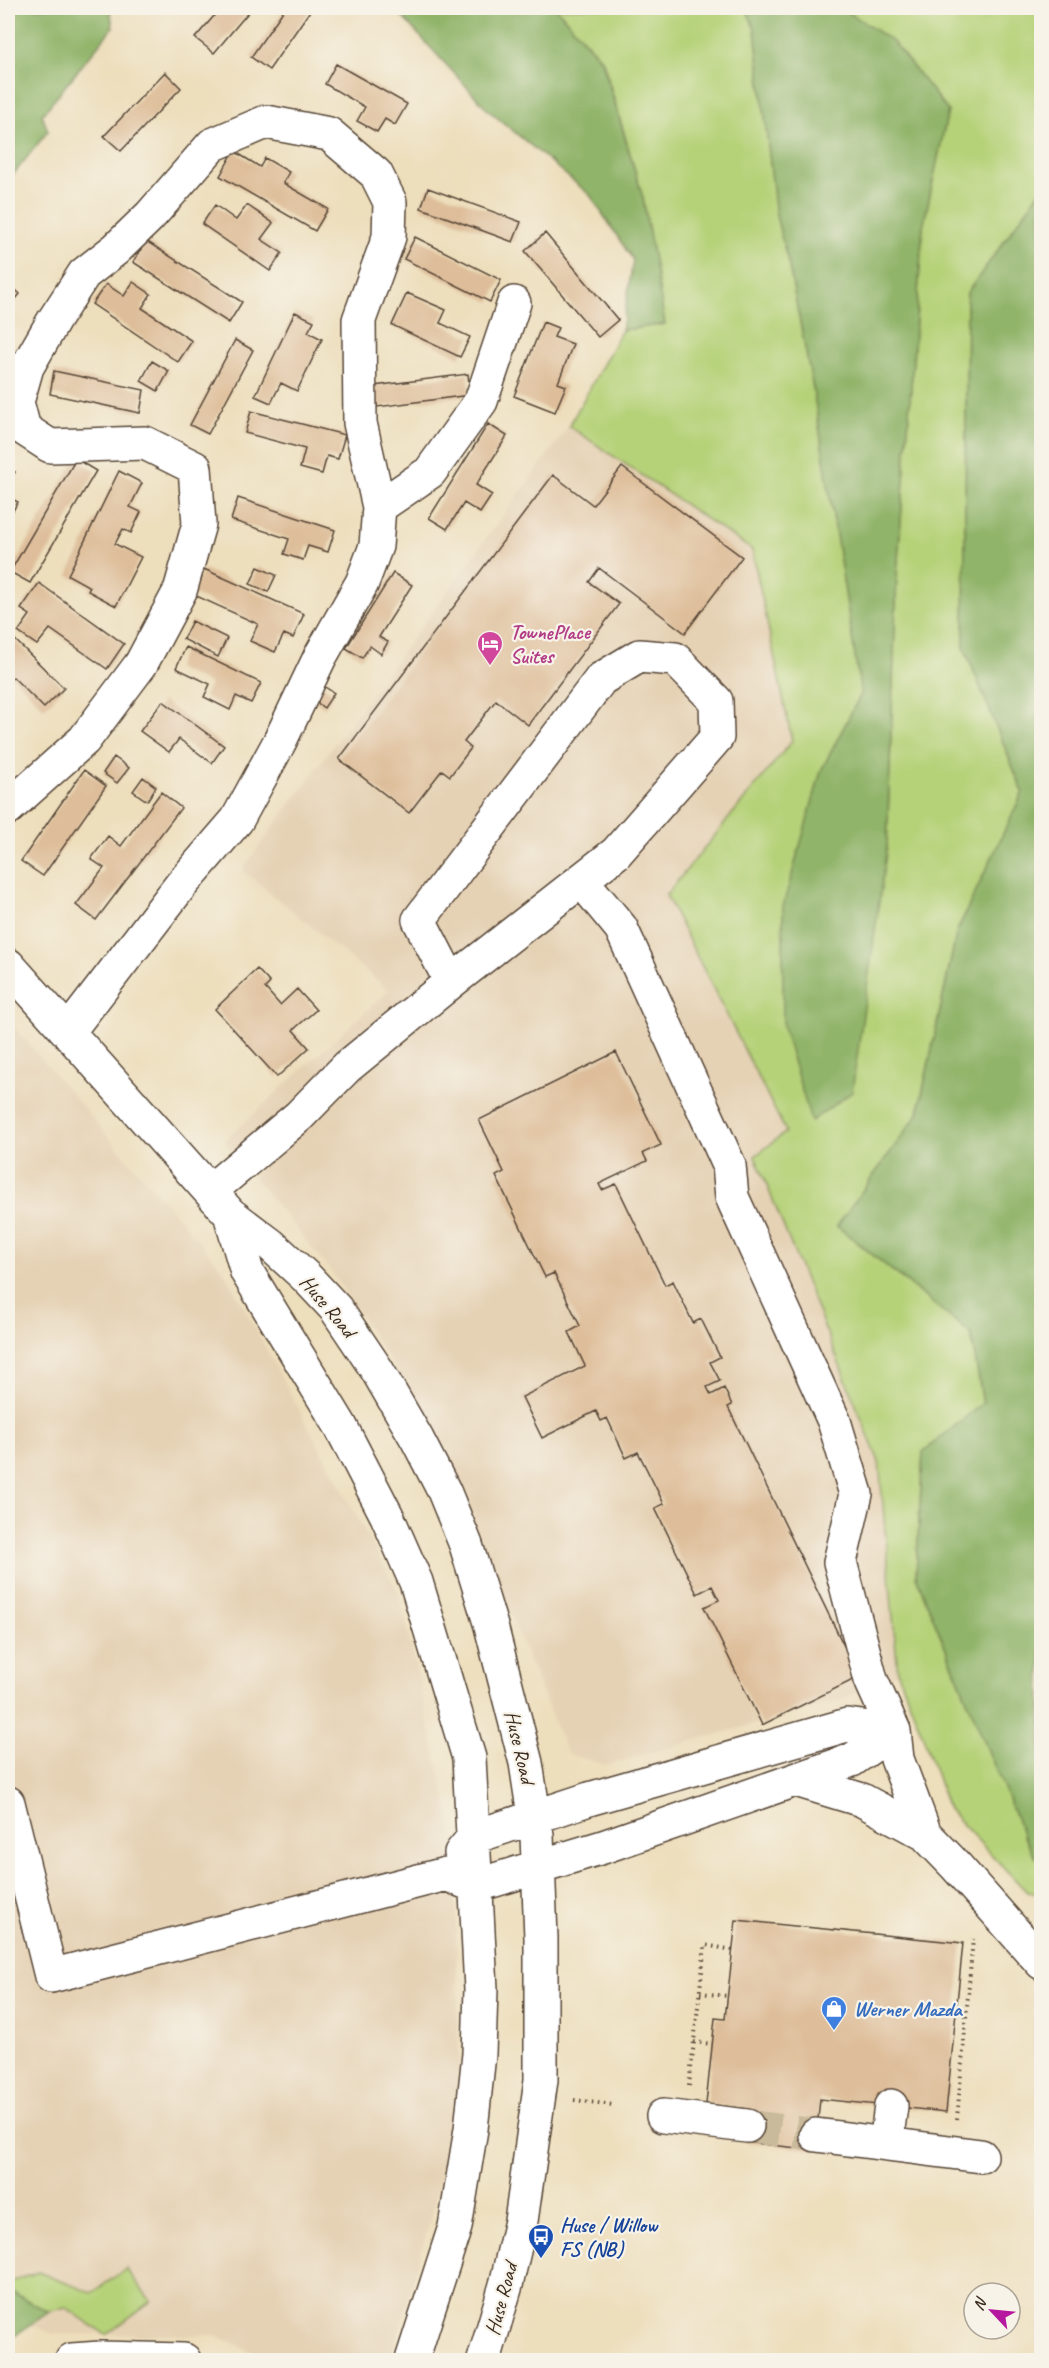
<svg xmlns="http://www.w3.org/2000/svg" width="1049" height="2368" font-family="Caveat,sans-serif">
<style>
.built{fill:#e5d1b4}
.green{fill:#b6d279;stroke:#787e4c;stroke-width:1.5}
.forest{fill:#90b469;stroke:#666f44;stroke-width:1.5}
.building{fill:#debe9a}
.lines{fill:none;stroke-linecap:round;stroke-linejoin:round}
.minor-tunnel{stroke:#c9ba9c;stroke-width:33;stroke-dasharray:33 16;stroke-linecap:butt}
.minor-casing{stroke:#564536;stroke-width:36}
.path{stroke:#564536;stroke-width:4;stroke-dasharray:1.5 4.5;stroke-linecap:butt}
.minor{stroke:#fff;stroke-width:33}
.labels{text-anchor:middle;stroke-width:4.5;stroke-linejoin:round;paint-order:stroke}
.hotel-label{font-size:21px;font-weight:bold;fill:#b23c85;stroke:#f7f3e8;text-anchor:start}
.street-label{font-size:21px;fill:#3b2a1e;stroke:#f7f3e8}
.shop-label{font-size:21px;font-weight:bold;fill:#366cbe;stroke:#f7f3e8;text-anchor:start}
.transit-label{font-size:21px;font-weight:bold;fill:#164399;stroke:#f7f3e8;text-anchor:start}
</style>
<rect width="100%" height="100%" fill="#f7f3e8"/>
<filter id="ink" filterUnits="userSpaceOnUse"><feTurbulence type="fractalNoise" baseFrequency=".0167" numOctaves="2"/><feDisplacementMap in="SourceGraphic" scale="12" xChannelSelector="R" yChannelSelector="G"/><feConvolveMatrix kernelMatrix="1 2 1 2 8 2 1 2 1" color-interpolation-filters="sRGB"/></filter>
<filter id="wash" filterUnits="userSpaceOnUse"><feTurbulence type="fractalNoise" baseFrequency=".008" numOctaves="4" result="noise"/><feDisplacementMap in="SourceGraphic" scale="24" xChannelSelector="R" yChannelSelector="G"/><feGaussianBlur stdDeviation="1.35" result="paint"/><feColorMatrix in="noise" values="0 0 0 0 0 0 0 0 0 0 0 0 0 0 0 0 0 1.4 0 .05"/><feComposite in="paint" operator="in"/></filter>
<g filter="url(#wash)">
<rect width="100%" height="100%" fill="#eddebc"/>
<path class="built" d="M569 426 752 550 792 741 666 895 786 1132 755 1156 879 1462 898 1673 842 1700 607 1765 567 1754 437 1433 331 1271 224 1141 389 990 242 870Z
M8 1020 224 1271 400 1596 454 1836 460 2112 391 2360H271L215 2335 53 2334 8 2315Z"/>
<path class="green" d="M556 8H746L755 29 776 215 789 266 813 388 861 694 821 771 783 1027 812 1121 887 846 897 573 923 227 948 111 893 42 842 8H1041V190L967 293 964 647 1023 792 957 931 918 1114 837 1226 971 1334 983 1403 923 1452 916 1576 1023 1835 1035 1857 1041 1859V1894L1027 1892 948 1809 923 1736 898 1673 879 1462 755 1156 786 1132 666 895 792 741 752 550 569 426 622 330 665 324 643 198 603 61Z
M126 2269 151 2301 106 2335 65 2307 49 2312 8 2290V2283L38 2272 92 2293Z"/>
<path class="forest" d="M8 8H110L113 27 42 115 48 131 8 181Z
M394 8H556L602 61 643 198 665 324 622 330 633 260 590 195 488 110Z
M746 8H842L893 42 948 111 923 227 897 573 887 846 852 1092 811 1121 783 1027V906L821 771 861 694 813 388 789 266 776 215 755 30Z
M1041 190V1859L1035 1857 1023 1835 916 1576 923 1452 983 1403 971 1334 837 1226 918 1114 957 931 1023 792 964 647 967 293Z
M8 2290 49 2312 14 2336 8 2335Z"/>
<g id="blocks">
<path class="building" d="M221 8H252L214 53 195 38Z
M285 8H312L269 70 251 57Z
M336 64 407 104 395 125 385 119 377 132 357 121 365 107 325 84Z
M165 72 181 88 121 151 104 136Z
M234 151 260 167 265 158 289 172 283 183 328 209 315 231 220 176Z
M428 188 521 222 513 242 421 208Z
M215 205 236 220 247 205 273 223 261 239 282 253 270 271 202 224Z
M545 233 618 320 598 337 525 251Z
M415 237 501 280 490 302 404 259Z
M146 241 242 302 229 323 133 262Z
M133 282 151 294 142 308 192 341 178 362 92 304 106 284 124 296Z
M8 283 20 294 8 308Z
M407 293 446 310 440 323 470 337 460 357 392 325Z
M295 312 314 321 308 332 322 339 297 391 281 383 271 403 255 396Z
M543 322 558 328 554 337 573 344 558 383 566 386 555 412 514 396Z
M235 340 253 350 208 434 190 425Z
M152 361 169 371 158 391 141 381Z
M54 371 144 390 140 413 50 394Z
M468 374 470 395 377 407 374 386Z
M251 411 345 435 338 459 327 456 322 474 300 468 305 449 245 433Z
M488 424 507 436 476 485 492 495 480 513 464 503 447 529 429 518Z
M76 459 96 471 30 583 10 572Z
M622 467 742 557 685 633 599 568 589 582 619 604 528 725 496 700 464 742 471 748 450 776 442 770 409 813 339 759 553 475 593 505Z
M8 468 15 472 8 484Z
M119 471 142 483 130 507 141 512 131 533 123 529 115 544 141 557 116 606 88 591 90 587 68 575Z
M8 497 18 502 8 519Z
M238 498 335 530 328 552 308 546 303 560 284 554 289 539 231 520Z
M258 567 276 575 268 592 250 584Z
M204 569 304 614 293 638 284 634 275 652 250 641 258 624 192 594Z
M393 573 412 585 379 637 388 642 381 654 370 646 362 658 346 648Z
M39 583 124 644 107 669 50 629 37 645 18 632 30 615 21 609Z
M192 621 227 638 218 657 183 639Z
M8 633 64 688 44 708 13 677 8 683Z
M186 647 261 683 251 703 236 696 230 710 204 697 210 684 176 668Z
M322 685 334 693 324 708 312 699Z
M163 701 224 746 212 763 179 739 169 752 140 731Z
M8 738 14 744 8 752Z
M114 757 129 768 117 783 103 773Z
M84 770 106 786 43 876 21 861Z
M143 777 156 787 147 801 133 791Z
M161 792 181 808 96 920 76 905 104 868 91 859 108 836 121 846Z
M257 969 270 983 265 988 280 1005 297 989 316 1010 293 1030 309 1048 277 1077 215 1009Z
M616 1052 661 1145 643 1153 647 1161 599 1184 602 1190 616 1184 665 1285 673 1281 693 1323 701 1319 720 1357 710 1362 720 1381 707 1387 711 1395 724 1388 732 1405 728 1407 859 1677 762 1725 704 1607 719 1600 712 1586 697 1594 655 1508 664 1504 638 1452 626 1458 607 1418 601 1421 596 1411 542 1438 522 1397 585 1366 569 1332 580 1326 554 1273 545 1277 496 1176 504 1172 479 1120Z
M736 1920 963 1943 946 2112 820 2099 815 2150 745 2142 749 2109 706 2104 715 2018 725 2019Z"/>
</g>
</g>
<g filter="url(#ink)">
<use href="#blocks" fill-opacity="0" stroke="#564536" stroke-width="1.5"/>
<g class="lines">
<path class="minor-tunnel" d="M747 2126 816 2135"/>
<defs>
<path id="minor" d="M379 507 430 472 481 401 514 303
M8 808 84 740 141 664 180 591 199 524 195 468 145 443 50 446 24 429 17 402 27 367 54 320 84 274 116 249 150 216 212 145 266 122 329 134 376 174 390 202 389 237 359 320 360 423 379 507 376 546 362 583 320 657 279 743 237 820 181 885 68 1032
M583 882 621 928 729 1165 732 1197 834 1421 856 1494 840 1562 871 1680 894 1731 897 1759 925 1834 956 1866 1042 1963
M8 965 230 1214 271 1245 306 1277 336 1309 377 1370 417 1439 444 1491 466 1545 491 1626 526 1763 537 1835 541 1938V2080L521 2221 506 2285 484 2360
M210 1191 299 1116 347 1067 451 982 616 853 717 737 716 701 675 659 639 656 601 679 419 920 451 982
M230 1214 247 1272 340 1425 387 1516 416 1582 469 1758 481 1989 479 2054 471 2129 455 2227 412 2360
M796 1780 862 1800 925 1834
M8 1803 51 1976 446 1874 475 1886 603 1847 852 1760 894 1731
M461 1853 474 1837 589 1799 847 1725 894 1731
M663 2116 747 2126
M816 2135 981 2156
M886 2144 891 2106
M72 2360 100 2358 184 2360"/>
</defs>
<use href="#minor" class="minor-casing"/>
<path class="path" d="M700 1993 728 1996
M694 2042 712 2044
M689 2086 705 1945 733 1950
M574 2100 614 2105
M957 2119 973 1939"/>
<use href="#minor" class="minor"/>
</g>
</g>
<defs>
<symbol id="hotel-pin" viewBox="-11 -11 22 30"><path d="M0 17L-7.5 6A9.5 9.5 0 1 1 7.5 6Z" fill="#d1479c" stroke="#f7f3e8"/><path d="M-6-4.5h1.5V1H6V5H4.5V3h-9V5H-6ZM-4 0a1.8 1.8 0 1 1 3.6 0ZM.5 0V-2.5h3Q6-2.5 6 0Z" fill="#fff"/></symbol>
<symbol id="shop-pin" viewBox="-11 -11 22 30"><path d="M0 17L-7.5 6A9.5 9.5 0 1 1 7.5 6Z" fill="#3f7fe0" stroke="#f7f3e8"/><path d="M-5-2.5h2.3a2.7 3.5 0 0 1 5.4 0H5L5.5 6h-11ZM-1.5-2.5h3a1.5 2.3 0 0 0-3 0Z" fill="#fff"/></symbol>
<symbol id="bus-pin" viewBox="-11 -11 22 30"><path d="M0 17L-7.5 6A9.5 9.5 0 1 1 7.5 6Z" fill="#1a4fb4" stroke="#f7f3e8"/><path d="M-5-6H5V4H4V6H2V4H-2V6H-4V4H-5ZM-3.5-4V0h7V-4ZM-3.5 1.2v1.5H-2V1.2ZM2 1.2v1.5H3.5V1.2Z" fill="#fff"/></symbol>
</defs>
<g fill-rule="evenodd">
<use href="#hotel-pin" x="475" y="629" width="30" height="40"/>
<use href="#shop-pin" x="819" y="1994" width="30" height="40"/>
<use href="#bus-pin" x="526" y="2222" width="30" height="40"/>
</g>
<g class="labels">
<g class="hotel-label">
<text x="510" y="639">TownePlace<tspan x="510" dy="24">Suites</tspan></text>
</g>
<g class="street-label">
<text transform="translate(328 1306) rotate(50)" y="7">Huse Road</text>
<text transform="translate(520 1747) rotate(77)" y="7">Huse Road</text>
<text transform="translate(501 2299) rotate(-75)" y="7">Huse Road</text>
</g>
<g class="shop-label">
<text x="854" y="2016">Werner Mazda</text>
</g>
<g class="transit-label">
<text x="560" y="2232">Huse / Willow<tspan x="560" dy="24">FS (NB)</tspan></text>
</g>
</g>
<rect width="1049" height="2368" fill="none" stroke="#f7f3e8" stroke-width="30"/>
<g transform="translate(992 2311) rotate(296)"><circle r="28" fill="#f7f3e8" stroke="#aca397" stroke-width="1.5"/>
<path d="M0-4.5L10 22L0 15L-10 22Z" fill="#b5179e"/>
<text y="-9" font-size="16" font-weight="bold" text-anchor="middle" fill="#3b2a1e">N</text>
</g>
</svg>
